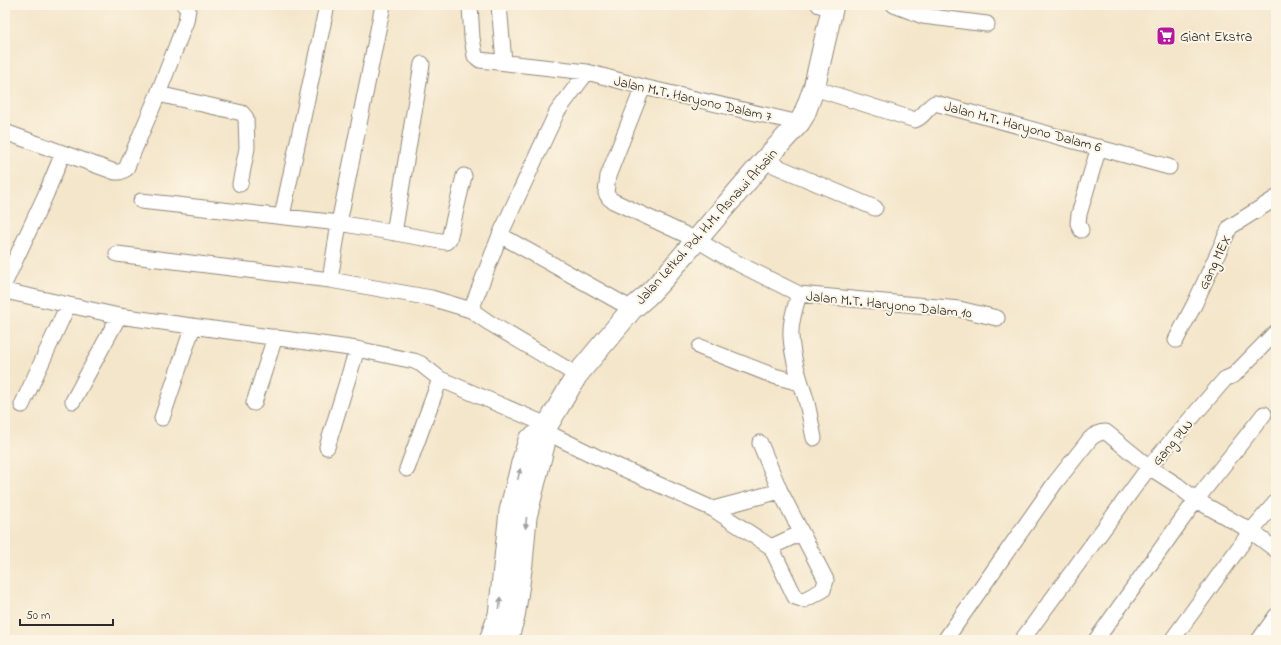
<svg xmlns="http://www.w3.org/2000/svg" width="1281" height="645" font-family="'Indie Flower',sans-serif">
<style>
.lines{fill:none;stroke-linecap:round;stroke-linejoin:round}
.street-casing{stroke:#90887b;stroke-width:17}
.secondary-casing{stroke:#90887b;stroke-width:23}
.street{stroke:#fff;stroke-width:15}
.secondary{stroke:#fff;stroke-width:21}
.oneway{fill:#a0a0a0}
.labels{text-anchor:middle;stroke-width:4;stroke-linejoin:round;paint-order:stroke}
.poi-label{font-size:14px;fill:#2b2b2b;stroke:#fcf5e5;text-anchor:start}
.street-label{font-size:14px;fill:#2b2b2b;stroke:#fcf5e5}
</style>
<rect width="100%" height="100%" fill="#fcf5e5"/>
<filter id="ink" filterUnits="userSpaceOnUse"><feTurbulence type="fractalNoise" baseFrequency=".025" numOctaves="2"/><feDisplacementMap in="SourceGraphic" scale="8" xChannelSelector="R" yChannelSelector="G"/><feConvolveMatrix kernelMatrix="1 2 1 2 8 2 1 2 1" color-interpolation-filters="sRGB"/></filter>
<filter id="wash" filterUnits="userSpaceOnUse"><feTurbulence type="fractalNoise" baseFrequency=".012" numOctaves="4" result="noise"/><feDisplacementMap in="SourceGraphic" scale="16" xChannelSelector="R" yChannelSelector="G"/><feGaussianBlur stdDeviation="0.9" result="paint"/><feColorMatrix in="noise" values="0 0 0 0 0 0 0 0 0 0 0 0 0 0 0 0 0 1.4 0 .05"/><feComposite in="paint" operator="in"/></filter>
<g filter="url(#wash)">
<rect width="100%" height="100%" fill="#f4e6cb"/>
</g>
<g filter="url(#ink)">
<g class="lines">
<defs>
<path id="street" d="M470 5 472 38 475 56 480 60 587 72 643 87 799 123
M499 5 504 62
M819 5 832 8
M894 5 923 16 987 24
M643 87 608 176 606 193 609 198 613 201 697 240 729 259 799 294 959 309 997 318
M814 88 915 120C924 117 927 107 935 103L1169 167
M158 94 242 113 246 118 247 148 240 184
M5 132 115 172H120L126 169 158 94 186 21 188 9 184 5
M764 161 875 208
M141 201 339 223 446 242 449 239 464 176
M282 216 327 5
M1081 230 1078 223 1079 214 1099 147
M394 233 422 64
M500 235 632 309
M117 254 330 280 431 298 471 310
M330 280 339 223 383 5
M5 282 46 194 63 153
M5 291 119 316 357 349 414 361 421 364 440 379 547 425
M799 294C795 308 790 322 791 336 792 357 799 377 805 396 809 409 811 424 814 438
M1176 340 1195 303 1230 227 1276 198
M700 347 774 376 800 383
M577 375 488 322 471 310 500 235 557 112 587 72
M73 401 119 316
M254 403 275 337
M22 405 68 305
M162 418 193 326
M544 431 595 456 713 509 771 547 795 597 804 600 823 590 826 580 780 491 760 443
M327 447 357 349
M407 469 440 379
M713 509 780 491
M771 547 801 533
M945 640 1055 483 1090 439C1095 434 1099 432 1106 432L1149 467 1177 485 1196 500 1251 531 1276 550
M1022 640 1149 467 1225 379 1234 375 1276 332
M1096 640 1196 500 1264 414
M1172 640 1251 531 1276 502
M1259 640 1276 616"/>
<path id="secondary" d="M490 640 499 615 510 511 522 463 529 440 544 431 577 375 632 309 648 295 664 278 764 161 799 123 804 115 814 88 833 5
M507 640 514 617 522 563 526 517 544 445V431"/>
</defs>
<use href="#street" class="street-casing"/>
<use href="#secondary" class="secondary-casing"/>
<use href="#street" class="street"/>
<use href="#secondary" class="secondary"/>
</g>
<defs><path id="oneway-solid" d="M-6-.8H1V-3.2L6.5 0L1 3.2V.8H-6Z"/></defs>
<g class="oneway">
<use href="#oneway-solid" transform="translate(519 474) rotate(-77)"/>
<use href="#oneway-solid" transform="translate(526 523) rotate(95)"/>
<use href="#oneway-solid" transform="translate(500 603) rotate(-84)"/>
</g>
</g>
<defs>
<symbol id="supermarket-square" viewBox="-11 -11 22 22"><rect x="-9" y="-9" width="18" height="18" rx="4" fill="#b5179e" stroke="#fcf5e5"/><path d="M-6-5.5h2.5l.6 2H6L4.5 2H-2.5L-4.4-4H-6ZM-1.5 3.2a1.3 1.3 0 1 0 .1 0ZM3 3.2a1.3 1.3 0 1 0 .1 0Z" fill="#fff"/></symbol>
</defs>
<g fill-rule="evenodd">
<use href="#supermarket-square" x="1155" y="25" width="22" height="22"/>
</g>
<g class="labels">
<g class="poi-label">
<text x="1180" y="41">Giant Ekstra</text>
</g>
<g class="street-label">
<text transform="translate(693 98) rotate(13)" y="5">Jalan M.T. Haryono Dalam 7</text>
<text transform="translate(1023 126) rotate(15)" y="5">Jalan M.T. Haryono Dalam 6</text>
<text transform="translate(706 226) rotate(-48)" y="5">Jalan Letkol. Pol. H.M. Asnawi Arbain</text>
<text transform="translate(1214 262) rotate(-65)" y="5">Gang MEX</text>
<text transform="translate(889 304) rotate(6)" y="5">Jalan M.T. Haryono Dalam 10</text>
<text transform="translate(1172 442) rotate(-50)" y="5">Gang PLN</text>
</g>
</g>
<rect width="1281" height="645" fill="none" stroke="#fcf5e5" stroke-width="20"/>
<path d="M20 619v6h93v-6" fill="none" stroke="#2b2b2b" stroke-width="2"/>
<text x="26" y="619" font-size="12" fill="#2b2b2b" stroke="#fcf5e5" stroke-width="3" paint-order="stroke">50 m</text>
</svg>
